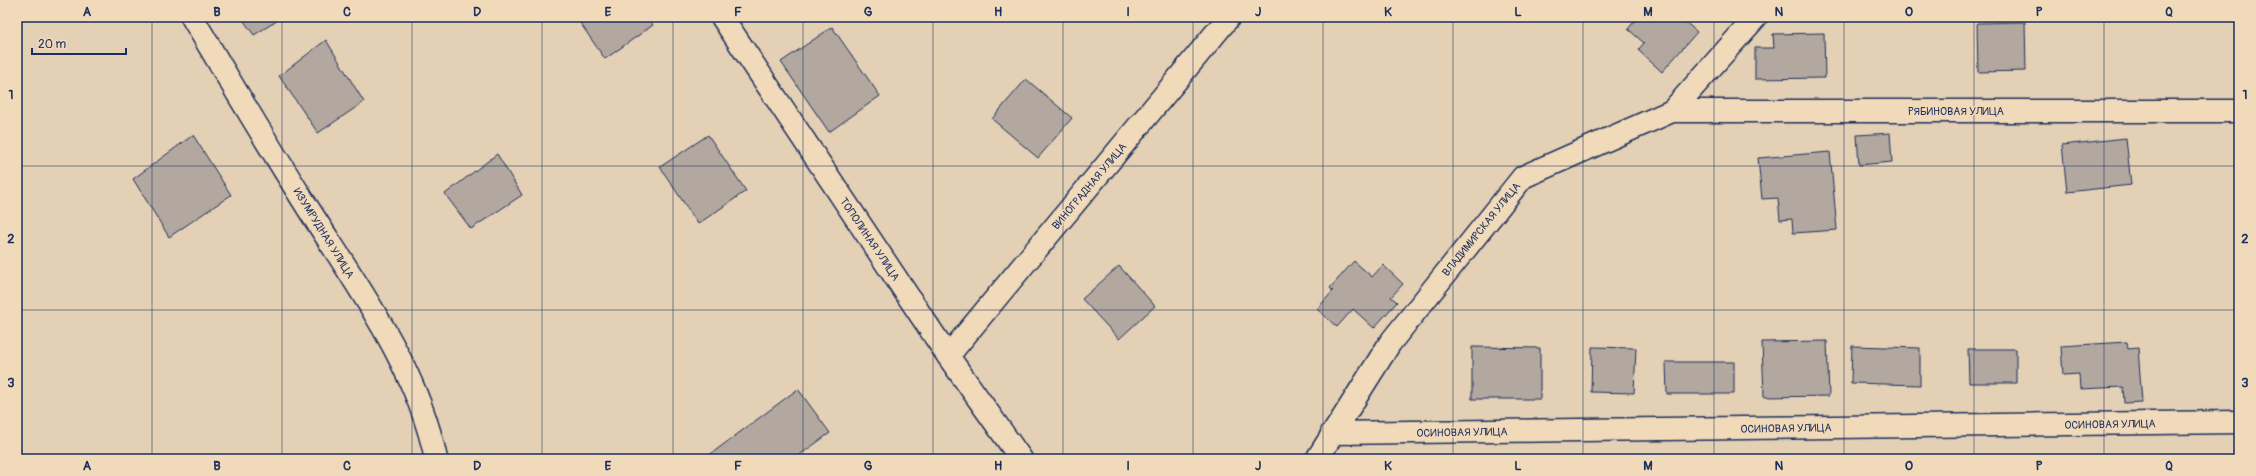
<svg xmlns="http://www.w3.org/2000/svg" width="2256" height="476" font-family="Pangolin,sans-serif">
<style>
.building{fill:#b2a89f;stroke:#1b2f5e}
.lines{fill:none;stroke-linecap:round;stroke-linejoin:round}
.street-casing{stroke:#1b2f5e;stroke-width:25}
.street{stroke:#f1dab9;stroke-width:22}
.grid{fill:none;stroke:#1b2f5e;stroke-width:1;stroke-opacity:0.55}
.labels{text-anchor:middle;stroke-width:3;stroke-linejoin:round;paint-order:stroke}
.street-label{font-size:11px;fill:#1b2f5e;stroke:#f1dab9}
.neatline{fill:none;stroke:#1b2f5e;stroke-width:1.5}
.grid-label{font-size:13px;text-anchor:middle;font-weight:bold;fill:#1b2f5e}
</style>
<rect width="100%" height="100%" fill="#e4d0b4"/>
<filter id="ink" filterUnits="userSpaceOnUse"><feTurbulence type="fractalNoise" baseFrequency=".025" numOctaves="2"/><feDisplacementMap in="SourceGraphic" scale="8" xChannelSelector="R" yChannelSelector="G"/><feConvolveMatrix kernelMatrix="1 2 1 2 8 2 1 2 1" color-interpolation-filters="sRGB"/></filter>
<g filter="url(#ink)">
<path class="building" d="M241 17H283L254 35Z
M576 17H647L653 25 605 59Z
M1638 17H1680L1697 32 1662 72 1638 50 1644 43 1628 29Z
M2025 22 2026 71 1978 72 1977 23Z
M832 27 880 96 829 132 781 62Z
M1824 33 1825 78 1755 79V48H1774L1773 34Z
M326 40 364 102 318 133 279 76Z
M1026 79 1072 118 1038 158 992 119Z
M1890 133 1892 162 1859 165 1857 135Z
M193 135 231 195 169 237 133 179Z
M708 135 746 191 698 224 660 167Z
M2126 138 2131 185 2067 192 2062 145Z
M1830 152 1837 230 1793 233 1792 219 1780 220 1778 198 1762 199 1758 158Z
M497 154 522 195 471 229 445 194Z
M1354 261 1372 277 1383 265 1403 284 1391 297 1397 302 1374 328 1353 309 1337 327 1317 309 1333 291 1330 288Z
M1119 266 1155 306 1119 339 1082 299Z
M1827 341 1829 396 1764 397 1762 342Z
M2127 342 2128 349 2138 348 2142 402 2124 403 2123 387 2080 389 2079 374 2063 375 2061 346Z
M1852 346 1920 348V385L1851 383Z
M1472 347 1540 348V399H1472Z
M1592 347 1636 348 1634 393 1591 392Z
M1968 349H2016V383H1969Z
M1666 362H1734V394H1667Z
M798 389 830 433 794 459H704Z
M1875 457H1923V459H1875Z"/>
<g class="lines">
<defs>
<path id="street" d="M192 17C229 80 267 143 306 205 356 284 417 366 436 459
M722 17 948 356 1021 459
M1672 111H2239
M948 356 1229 17
M1332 433 2239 422
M1317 459 1390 343 1523 177 1672 111 1756 17"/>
</defs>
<use href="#street" class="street-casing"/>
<use href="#street" class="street"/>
</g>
</g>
<path class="grid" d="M152 17V459M282 17V459M412 17V459M542 17V459M673 17V459M803 17V459M933 17V459M1063 17V459M1193 17V459M1323 17V459M1453 17V459M1583 17V459M1714 17V459M1844 17V459M1974 17V459M2104 17V459M17 166H2239M17 310H2239"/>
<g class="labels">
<g class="street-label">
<text x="1956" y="115">РЯБИНОВАЯ УЛИЦА</text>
<text transform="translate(1089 186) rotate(-50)" y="4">ВИНОГРАДНАЯ УЛИЦА</text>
<text transform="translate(1481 229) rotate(-51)" y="4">ВЛАДИМИРСКАЯ УЛИЦА</text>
<text transform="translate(324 233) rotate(58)" y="4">ИЗУМРУДНАЯ УЛИЦА</text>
<text transform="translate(870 239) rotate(56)" y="4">ТОПОЛИНАЯ УЛИЦА</text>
<text transform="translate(2110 424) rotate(-1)" y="4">ОСИНОВАЯ УЛИЦА</text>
<text transform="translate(1786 428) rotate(-1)" y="4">ОСИНОВАЯ УЛИЦА</text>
<text transform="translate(1462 432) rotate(-1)" y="4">ОСИНОВАЯ УЛИЦА</text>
</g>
</g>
<rect width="2256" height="476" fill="none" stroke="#f1dab9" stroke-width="44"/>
<path d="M32 48v6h94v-6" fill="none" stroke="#1b2f5e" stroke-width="2"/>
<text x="38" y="48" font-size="12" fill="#1b2f5e" stroke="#f1dab9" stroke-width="3" paint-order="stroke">20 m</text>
<rect x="22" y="22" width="2212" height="432" class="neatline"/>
<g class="grid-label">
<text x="87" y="16">A</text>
<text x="217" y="16">B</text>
<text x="347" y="16">C</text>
<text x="477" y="16">D</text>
<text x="608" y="16">E</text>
<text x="738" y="16">F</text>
<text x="868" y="16">G</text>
<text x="998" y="16">H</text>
<text x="1128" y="16">I</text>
<text x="1258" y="16">J</text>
<text x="1388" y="16">K</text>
<text x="1518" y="16">L</text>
<text x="1648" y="16">M</text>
<text x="1779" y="16">N</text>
<text x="1909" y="16">O</text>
<text x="2039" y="16">P</text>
<text x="2169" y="16">Q</text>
<text x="11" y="99">1</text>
<text x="2245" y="99">1</text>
<text x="11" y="243">2</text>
<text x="2245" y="243">2</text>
<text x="11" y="387">3</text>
<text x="2245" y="387">3</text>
<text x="87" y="470">A</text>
<text x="217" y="470">B</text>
<text x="347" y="470">C</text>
<text x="477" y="470">D</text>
<text x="608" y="470">E</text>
<text x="738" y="470">F</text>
<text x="868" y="470">G</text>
<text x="998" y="470">H</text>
<text x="1128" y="470">I</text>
<text x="1258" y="470">J</text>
<text x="1388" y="470">K</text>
<text x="1518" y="470">L</text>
<text x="1648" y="470">M</text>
<text x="1779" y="470">N</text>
<text x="1909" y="470">O</text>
<text x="2039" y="470">P</text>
<text x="2169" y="470">Q</text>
</g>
</svg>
